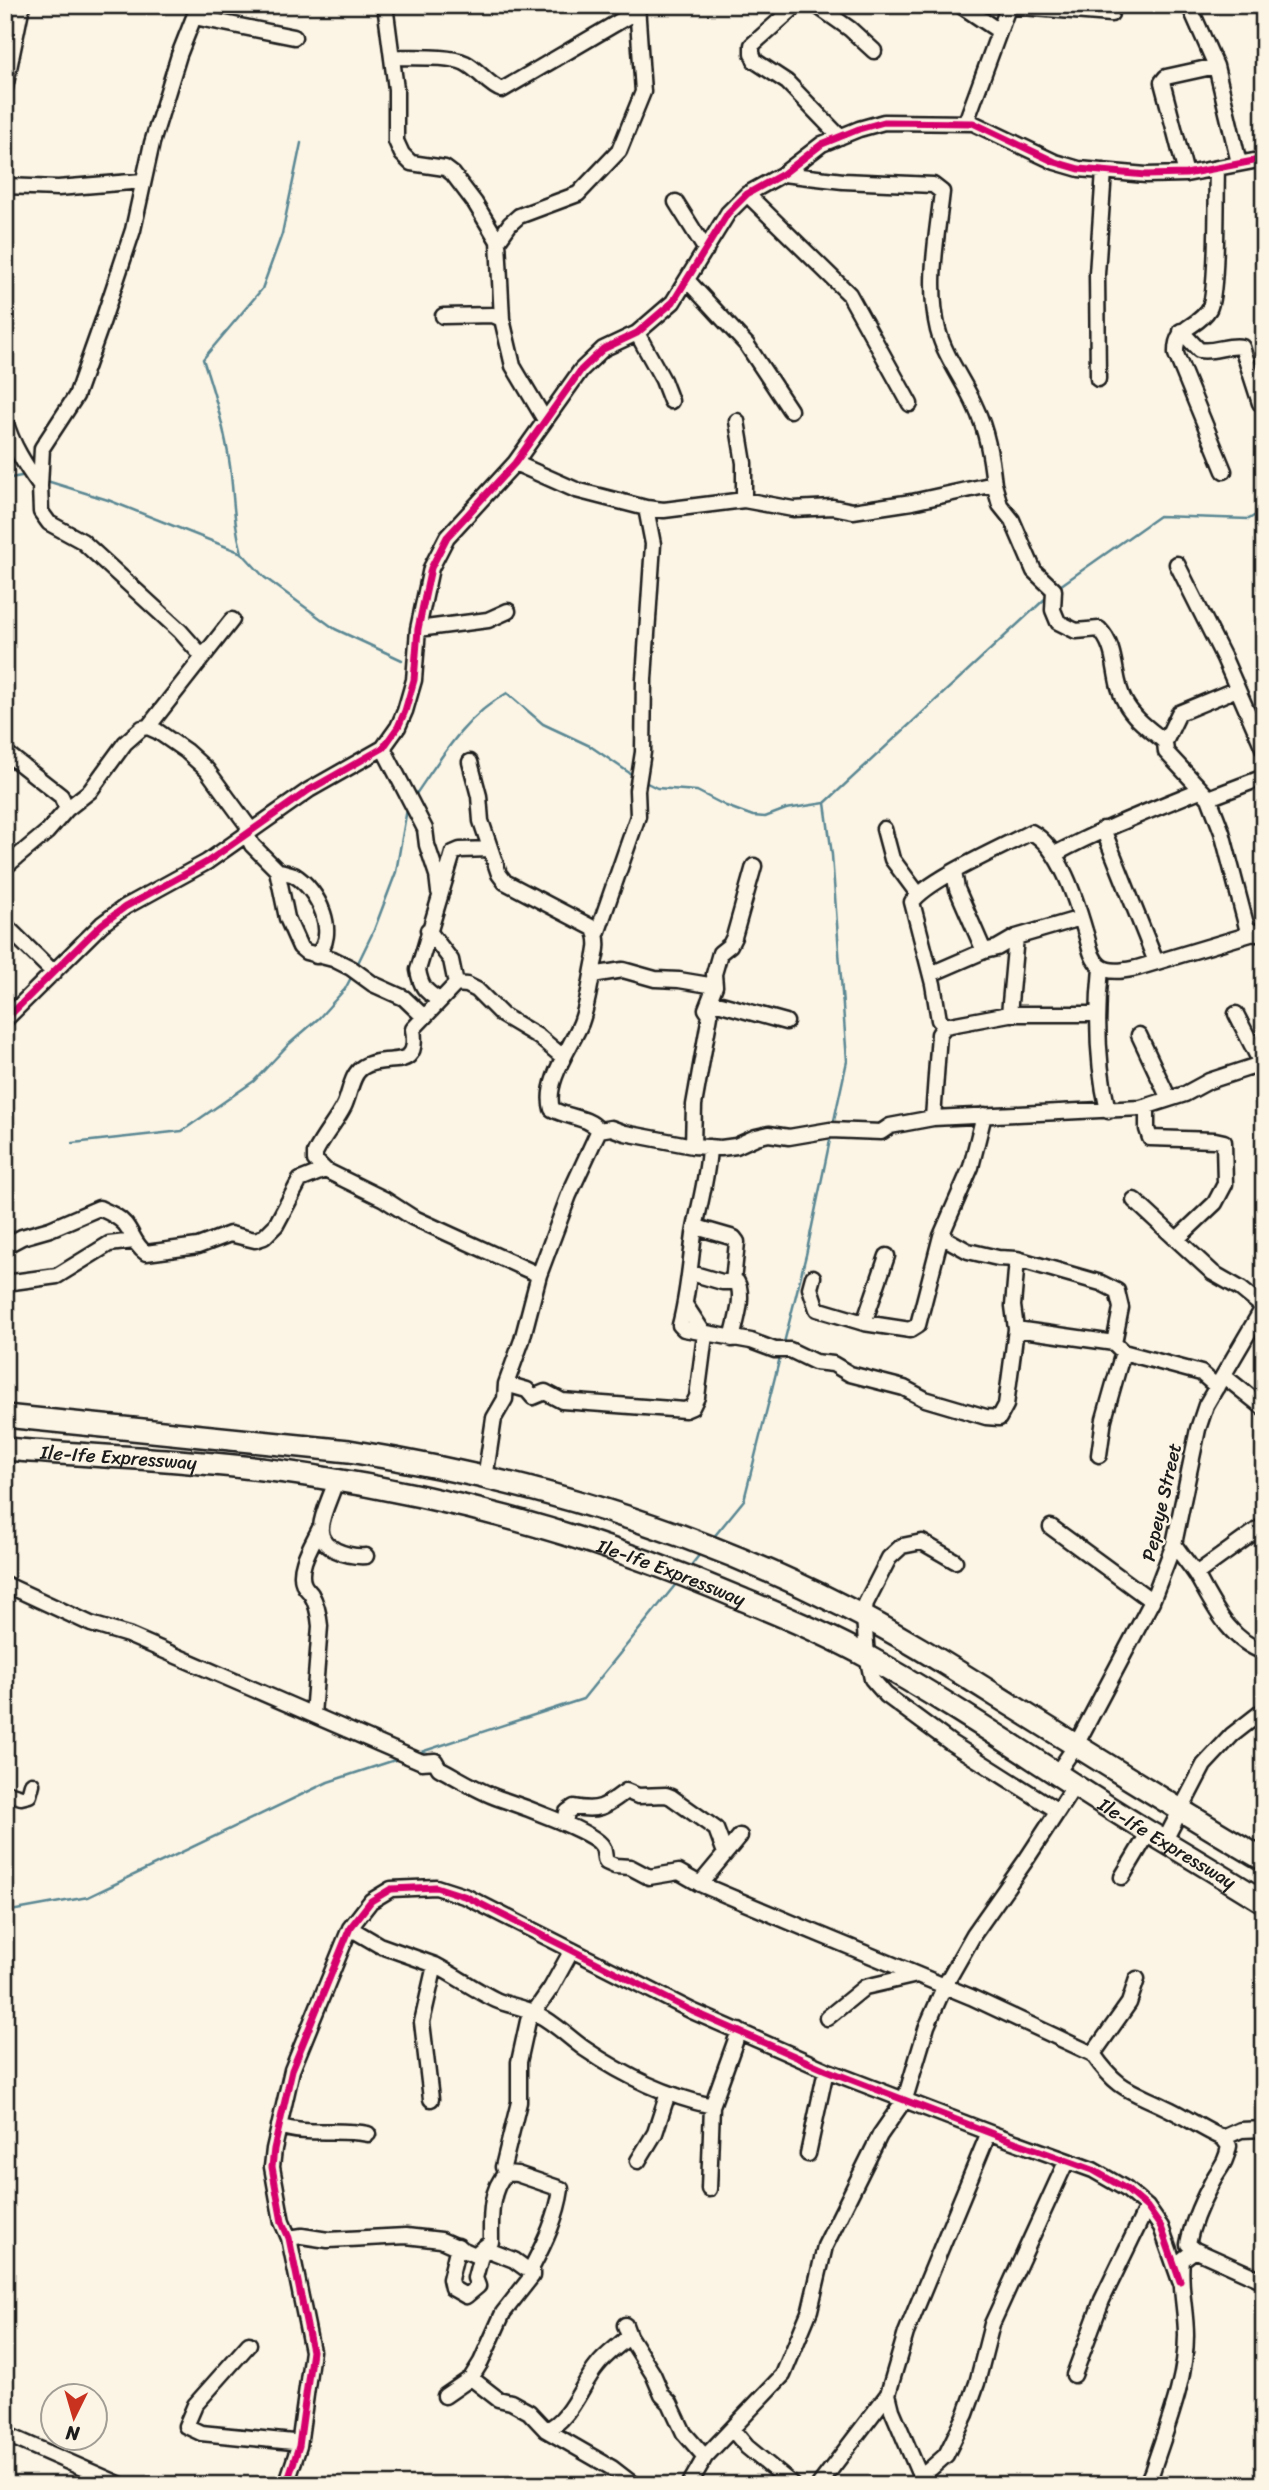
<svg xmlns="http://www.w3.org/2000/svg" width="1269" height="2490" font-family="Sriracha,sans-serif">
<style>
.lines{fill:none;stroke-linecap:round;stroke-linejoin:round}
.stream{stroke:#5a8793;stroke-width:2.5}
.minor-casing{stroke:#1c1c1c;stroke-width:19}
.highway-casing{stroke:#1c1c1c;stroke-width:26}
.minor{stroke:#fcf5e5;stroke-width:14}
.highway{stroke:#fcf5e5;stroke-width:21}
.cycleway-casing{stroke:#fcf5e5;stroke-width:11}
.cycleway{stroke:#d6006c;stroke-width:7}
.labels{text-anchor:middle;stroke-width:5;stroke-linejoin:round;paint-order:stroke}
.street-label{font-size:19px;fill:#1c1c1c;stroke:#fcf5e5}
</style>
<rect width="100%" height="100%" fill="#fcf5e5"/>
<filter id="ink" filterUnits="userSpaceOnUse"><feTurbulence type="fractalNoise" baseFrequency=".0143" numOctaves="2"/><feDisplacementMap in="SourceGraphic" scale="14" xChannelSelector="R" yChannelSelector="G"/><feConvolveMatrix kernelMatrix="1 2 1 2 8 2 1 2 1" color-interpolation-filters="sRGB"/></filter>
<g filter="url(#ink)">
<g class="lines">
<path class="stream" d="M5 479 27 475
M47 481 108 500 242 553 264 577 335 629 402 660
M242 553C233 521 234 497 230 466 225 429 215 395 203 359L262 289 282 234 301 143
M1057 588 1159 516 1249 519 1264 510
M643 781 657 788 697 791 726 806 753 816 765 817 786 809 825 803 1047 597
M414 797C441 758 464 717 507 693L543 724 590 746 634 776
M825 803 832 855 847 1061 833 1125
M357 965 374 930 396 872 407 809
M73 1143 182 1131 254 1081 288 1045 319 1018 345 989 353 974
M784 1343 806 1255 831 1135
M713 1538 744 1500 780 1357
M689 1568 700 1554
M418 1753 583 1699 676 1584
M5 1912 88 1897 328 1782 401 1758"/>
<defs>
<path id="minor" d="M385 5 396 89V141L402 154 411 163 445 168 453 174 475 203 498 241
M797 5 752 45V53L755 61 787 82 840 137
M816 5 850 29 874 51
M960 5 999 31
M1189 5 1216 66 1239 163
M1008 6 1111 14
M392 57C412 58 448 55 465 63 479 70 489 86 502 90L637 11
M5 88 22 5
M966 122 1009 5
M1217 168C1216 192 1218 294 1209 309 1196 330 1175 324 1176 354L1224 471
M783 174 843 181 933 185 942 192C937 237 927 284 938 330 945 357 964 381 975 406 987 431 991 457 994 484
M1186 174 1162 82 1166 77 1216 66
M5 186 58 188 143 181
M747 194 849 294 910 404
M676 202 706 250
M687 280 747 345 790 410
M443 316 493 315 502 319 513 366 545 420
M502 319 498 241 510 224 519 216 578 194 619 151 643 92 637 5
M1181 331 1199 350C1214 353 1228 344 1242 347L1260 403
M637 333 663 380 671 401
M1098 379 1097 274 1104 171
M5 420C12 445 25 465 40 486
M737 421 744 463V500
M515 463 576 490 646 508 664 510 744 500 793 509 833 507 853 511 912 502 994 484 1000 505 1012 520 1034 571 1054 590 1053 610 1058 622 1076 631 1099 629C1119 649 1112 680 1125 702 1134 719 1151 730 1165 742
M1177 564 1224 658 1264 750
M418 629 488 620 508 611
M203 657 180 631 82 541 49 523 41 512 40 486 42 448 76 396 103 320 133 230 152 143 179 55 194 17 294 37
M1237 689 1179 713 1165 742 1166 752 1209 798 1222 832 1247 928 1256 934
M148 727 232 620
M383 748 425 829 427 845 437 875 439 892
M5 752 61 796 67 809
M470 762 479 796 481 821 499 874 505 882 593 928C600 939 597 952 594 964 590 984 588 1004 581 1023 571 1047 544 1082 552 1109 568 1118 587 1116 599 1130
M1209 798 1264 777
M884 829 892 859 918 894
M1103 829 1156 962
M246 833 252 845 277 870 287 918 300 947 306 952 333 959 351 968 373 984 404 998 424 1017
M1055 854C1102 829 1151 810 1200 790
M5 867 47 832 67 809 90 791 125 743 142 728 148 727 157 731 186 751 207 770 251 830
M277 870C282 872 289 873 294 875 319 890 339 934 316 956
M954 872 957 889 984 951 997 948 1016 937 1081 918
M5 925 54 973
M428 930 451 960 456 984
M597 934 638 816 637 790 643 752 644 679 653 544 646 508
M1101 968C1096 1016 1097 1064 1108 1111
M931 974 984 951
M592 975 623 970 655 979 679 980 715 986
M439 1000C425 991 421 987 418 970L453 853 460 850 490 849
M706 1009 714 1004H721L786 1022
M1009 1014 1016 937
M1236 1014 1261 1063
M5 1020 102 924 125 907 207 862 309 790 383 748 398 727 405 711 414 680 418 629 431 568 447 537 515 463 581 370 603 349 637 333 673 302 728 213 747 194 783 174 822 144 859 129 884 122 973 123 1055 162 1079 169 1146 175 1186 174 1264 159
M945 1026 939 1020 933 984 912 902C929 879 1003 847 1031 832 1060 847 1076 900 1085 931 1089 942 1090 958 1100 966 1110 974 1126 970 1137 968L1264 930
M1139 1035 1169 1099
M1147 1106V1129L1150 1138 1215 1140 1224 1142 1225 1184 1215 1203 1177 1239
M933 1118 939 1034 945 1026 1009 1014H1097
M599 1130 611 1128 625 1133 693 1146 721 1148 736 1146 756 1137 769 1134 789 1137 830 1130 881 1132 890 1126 933 1118 1141 1108 1185 1094 1209 1081 1264 1063
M693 1146 694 1105 710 1015 706 1009 715 986 714 974 720 953 730 945 734 937 754 866
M709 1147C708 1176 699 1205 694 1234 690 1265 688 1295 680 1325L684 1329 751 1341 775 1350H790L815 1362 833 1364 850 1374 904 1388 925 1399 986 1417 999 1418 1006 1405 1016 1329 1114 1343 1123 1352 1201 1373 1217 1387
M1134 1200 1213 1273 1241 1289 1263 1307
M696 1227 734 1238 737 1242 733 1282
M941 1236 968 1251 998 1258 1017 1259 1101 1283 1117 1291 1121 1308 1114 1343
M5 1246 22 1237 50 1229 99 1208C108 1212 118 1216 125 1224 133 1234 135 1246 146 1253L198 1246 230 1234 255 1240 264 1237 276 1225 300 1180 325 1170
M691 1273 722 1282H737C745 1297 735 1324 732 1339
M539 1275 412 1217 384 1199 325 1170 315 1160V1153C323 1136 336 1122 344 1106 350 1094 351 1074 363 1067 387 1052 420 1075 413 1029L456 984 467 985 477 990 502 1015 539 1037 563 1057
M813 1277 810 1288 817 1309 864 1323 910 1330 918 1325 941 1236 971 1167 984 1115
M5 1283 57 1276 109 1244 134 1241
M864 1323 887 1256
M1016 1329 1013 1306 1017 1259
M1224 1376 1264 1408
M506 1384 527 1390 533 1397 545 1392 562 1401 685 1410 692 1407 697 1397 705 1335 686 1306
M1099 1455 1104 1419 1123 1352
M485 1479 494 1418 505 1399 506 1384 522 1340 539 1275 569 1195 599 1130
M336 1480C332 1495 322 1512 321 1527 318 1550 350 1557 366 1556
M1051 1527 1152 1601
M1174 1544C1181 1555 1190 1565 1197 1576 1214 1606 1229 1640 1264 1652
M955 1561 922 1542 902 1546 889 1558 866 1603 864 1617 867 1656 872 1679 886 1695 951 1743 1058 1811
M1196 1574 1264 1525
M5 1584 91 1624 128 1635 408 1756 422 1762 435 1761 439 1768C458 1778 478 1791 498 1798 516 1804 595 1832 602 1846 605 1850 604 1857 606 1862L615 1866 630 1867 649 1877 679 1872 700 1884 797 1925 971 1997 1093 2054C1120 2093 1132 2090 1171 2110 1189 2119 1204 2130 1223 2138L1241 2130 1264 2129
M313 1715 320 1626C319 1615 317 1604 311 1594 309 1591 306 1589 304 1585 296 1568 313 1543 320 1528
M1057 1773 1076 1745 1152 1601 1174 1544 1198 1429 1206 1405 1264 1306
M5 1792 21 1797 29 1795 32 1784
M565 1823 567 1812 574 1807C600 1812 606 1806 626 1791L638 1796 666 1795 671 1797 716 1829 725 1853
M1165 1840 1204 1765 1232 1735 1264 1710
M1122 1877 1149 1832
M700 1884 740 1836
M350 1928 379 1945 435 1965 422 2022 431 2099
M435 1965C456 1976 475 1990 496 2000 509 2006 525 2007 537 2014 555 2023 568 2037 585 2049 623 2075 667 2096 712 2106
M827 2018 865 1987 917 1975
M1093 2054 1129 2003 1137 1979
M279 2126C306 2136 339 2128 368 2134
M1223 2138 1229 2146C1226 2165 1217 2170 1210 2186 1200 2205 1192 2223 1188 2244L1195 2250 1264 2281
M808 2154 826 2070
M638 2161 655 2133 668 2093
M709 2189 712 2106 739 2031
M289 2238 302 2236 328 2240 406 2236 441 2240 475 2255 483 2248 514 2260 525 2268 532 2267C545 2242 557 2217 561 2189L517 2174 506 2173
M458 2246 450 2279 452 2288 466 2296 478 2286 475 2278 483 2248 491 2242C491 2219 489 2191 506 2173L503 2167 519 2102V2062L528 2021 551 1988 572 1950
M625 2325 629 2336 653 2374 662 2395 670 2403 684 2433 705 2457
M249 2344 195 2405 186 2426 201 2433 293 2442 299 2446
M1074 2375 1102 2300 1147 2207
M471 2378 498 2399 511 2402 529 2412 546 2430 612 2468 634 2485
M445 2396 471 2378 481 2362 503 2313 532 2276V2267
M732 2429 747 2447 793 2485
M546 2430C570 2421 581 2385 597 2366 605 2355 619 2346 629 2336
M5 2434 121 2485
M920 2478 946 2455 966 2414 977 2383 992 2324 1066 2162
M286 2485 299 2446 312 2351 289 2238 282 2222 272 2167 274 2149 292 2070 350 1928 371 1901 391 1889 436 1887 467 1897 692 2011 826 2070 993 2134 1093 2170 1126 2189 1147 2207 1161 2227 1180 2281
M689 2485 705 2457 783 2375 810 2310 825 2246 880 2135 905 2099 927 2026 945 1985 974 1934 1026 1860 1075 1785
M819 2485 888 2394
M924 2485 892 2410 888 2394 906 2333 980 2154 987 2137 993 2134
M1146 2485 1152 2472C1166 2428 1186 2382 1186 2335 1186 2310 1179 2286 1182 2260L1195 2250"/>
<g id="highway">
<path d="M5 1416 349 1451C519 1478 689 1528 843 1606 901 1635 960 1673 1016 1708 1098 1759 1180 1811 1264 1860"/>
<path id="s1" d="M5 1449C107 1457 211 1460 312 1476 461 1499 605 1540 744 1600 786 1617 829 1635 868 1657 964 1710 1053 1774 1147 1831 1186 1854 1225 1878 1264 1902"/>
</g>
</defs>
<use href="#minor" class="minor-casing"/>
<use href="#highway" class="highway-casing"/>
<use href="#minor" class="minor"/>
<use href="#highway" class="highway"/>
<defs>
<path id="cycleway" d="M5 1020 102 924 125 907 207 862 309 790 383 748 398 727 405 711 414 680 418 629 431 568 447 537 515 463 581 370 603 349 637 333 673 302 728 213 747 194 783 174 822 144 859 129 884 122 973 123 1055 162 1079 169 1146 175 1186 174 1264 159
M286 2485 299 2446 312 2351 289 2238 282 2222 272 2167 274 2149 292 2070 350 1928 371 1901 391 1889 436 1887 467 1897 692 2011 826 2070 993 2134 1093 2170 1126 2189 1147 2207 1161 2227 1180 2281"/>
</defs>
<use href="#cycleway" class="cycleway-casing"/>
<use href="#cycleway" class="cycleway"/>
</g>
</g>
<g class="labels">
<g class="street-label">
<text dy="7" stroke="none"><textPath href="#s1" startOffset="114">Ile-Ife Expressway</textPath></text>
<text transform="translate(1161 1502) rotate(-77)" y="7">Pepeye Street</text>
<text dy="7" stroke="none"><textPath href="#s1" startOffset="681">Ile-Ife Expressway</textPath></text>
<text dy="7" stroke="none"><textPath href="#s1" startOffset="1248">Ile-Ife Expressway</textPath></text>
</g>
</g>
<rect width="1269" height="2490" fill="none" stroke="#fcf5e5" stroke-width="28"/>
<rect x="14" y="14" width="1241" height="2462" fill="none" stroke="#1c1c1c" stroke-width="2.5" filter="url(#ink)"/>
<g transform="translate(74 2417) rotate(185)"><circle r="33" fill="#fcf5e5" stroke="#a29e95" stroke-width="2"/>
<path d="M0-5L12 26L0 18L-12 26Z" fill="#c8321e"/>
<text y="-10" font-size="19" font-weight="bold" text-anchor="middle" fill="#1c1c1c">N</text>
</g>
</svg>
